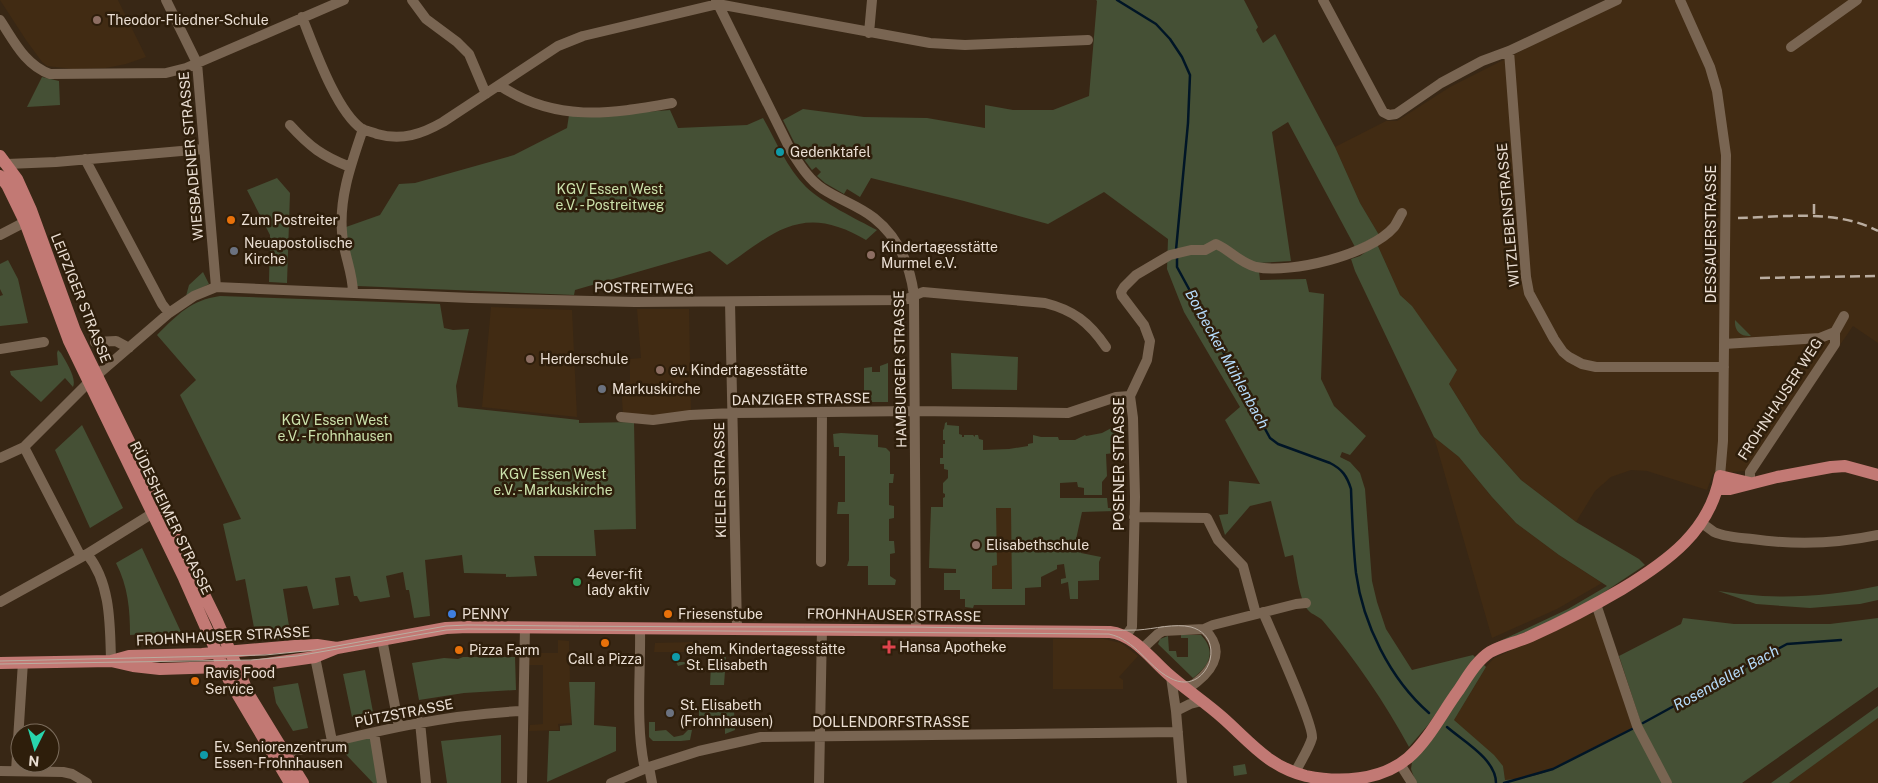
<svg xmlns="http://www.w3.org/2000/svg" width="1878" height="783" font-family="'Public Sans',sans-serif">
<style>
.built{fill:#412b13}
.green{fill:#455035;fill-rule:evenodd}
.lines{fill:none;stroke-linecap:round;stroke-linejoin:round}
.stream{stroke:#001526;stroke-width:2.5}
.minor{stroke:#796552;stroke-width:10}
.major{stroke:#c27974;stroke-width:12}
.tram{stroke:#baada0;stroke-width:1}
.rail{stroke:#baada0;stroke-width:2.5;stroke-dasharray:10 5;stroke-linecap:butt}
.education-dot{fill:#8d6e63;stroke:#2e1e0b;stroke-width:2}
.culture-dot{fill:#0f9aa8;stroke:#2e1e0b;stroke-width:2}
.food-dot{fill:#e8710a;stroke:#2e1e0b;stroke-width:2}
.worship-dot{fill:#6b7280;stroke:#2e1e0b;stroke-width:2}
.leisure-dot{fill:#2e9e5b;stroke:#2e1e0b;stroke-width:2}
.shop-dot{fill:#3f7fe0;stroke:#2e1e0b;stroke-width:2}
.health-dot{fill:#e0444e;stroke:#2e1e0b;stroke-width:2}
.labels{text-anchor:middle;stroke-width:5;stroke-linejoin:round;paint-order:stroke}
.poi-label{font-size:14px;fill:#ebdfd4;stroke:#2e1e0b;text-anchor:start}
.street-label{font-size:14px;fill:#ebdfd4;stroke:#2e1e0b}
.park-label{font-size:14px;fill:#cce2ac;stroke:#2e1e0b}
.water-label{font-size:15px;font-style:italic;fill:#b6dcfc;stroke:#2e1e0b}
</style>
<rect width="100%" height="100%" fill="#382715"/>
<path class="built" d="M0 0H118L146 57 126 64 106 68 73 69 47 66 42 62 26 40Z
M1622 0H1878V343L1853 326 1754 470 1713 474 1707 490 1647 471 1631 470 1611 477 1595 491 1576 522 1521 480 1480 434 1449 384 1412 306 1400 295 1377 244 1382 240 1360 203 1335 147 1386 121H1397L1450 87Z
M491 307 572 310 577 417 482 407Z
M637 309H689L691 412 652 418 623 415 621 383 630 382V359L641 358Z
M1434 437 1459 457 1492 497 1516 523 1559 555 1602 583 1557 609 1492 638Z
M931 507 1023 508 1022 589H956V569L929 568Z
M1595 614 1633 729 1565 762 1556 769 1519 779 1505 780 1503 766 1454 720 1486 667 1493 659 1584 615Z
M1053 639H1104L1121 643 1138 656 1119 677 1123 680V689H1053Z
M558 640 569 641 571 723 558 724 559 730 529 731 530 725 543 724V665H529V653H558Z
M693 642V652H654L655 643Z
M1878 718V783H1789L1857 732Z"/>
<path class="green" d="M1096 0H1244L1258 27 1256 30 1263 43 1275 34 1335 147 1360 203 1379 235 1355 247 1288 122 1272 132 1291 261 1258 263 1260 280 1306 279 1309 292 1324 294 1321 379 1334 406 1366 436 1350 455 1342 452 1340 457 1350 462 1360 473 1365 489 1372 581 1377 602 1386 629 1412 670 1473 655 1475 657 1428 725 1409 747C1385 703 1356 660 1323 621 1319 616 1312 615 1308 610 1299 600 1296 568 1293 555L1285 557 1271 501 1250 506 1225 535 1219 515 1228 514 1229 481 1260 484 1225 420 1240 407 1184 312 1167 269 1168 239 1104 192 1048 224 964 201 871 178 860 197 847 189 844 194 825 183 817 176 821 172 816 167 812 170 800 154 783 120 803 109 864 117 927 118 985 128V105L1013 110H1053L1089 96 1097 1Z
M42 77 59 81 60 105 27 107Z
M670 110 678 128 747 125 763 118C776 141 787 168 806 187 823 203 856 219 877 230L866 240C857 235 848 230 838 227 792 211 763 241 727 265L710 251 575 290 574 295 357 286 346 245V227L380 215 399 184 415 183 514 155 567 128 569 115 619 114Z
M277 178 290 193 287 283 269 282 270 235 247 190Z
M1377 244 1400 295 1412 306 1457 370 1449 384 1480 434 1521 480 1576 522 1639 559 1645 565 1594 599 1536 628 1487 647 1568 609 1607 586 1559 555 1516 523 1492 497 1459 457 1434 437 1355 271 1351 259 1360 256Z
M8 260 18 279 28 323 0 326V296L3 295 0 289V264Z
M203 272 209 284 186 296 189 285Z
M220 296 440 304 444 328 453 330 469 329 456 386 458 407 579 420V423L634 422 636 529 594 530 596 556H534L537 576 506 577V574L464 573 462 555 425 560 430 616 414 618 409 590H406L403 572 386 576 390 597 360 602 357 596H354L350 576 335 578 339 605 313 609 307 586 283 589 291 638 270 640 269 631 255 633 245 579 236 581 223 524 241 519 180 395 196 380 157 335C177 315 191 300 220 296Z
M1735 320 1751 336C1741 337 1734 331 1735 320Z
M58 350 61 353C66 362 77 378 73 387L65 378 41 402 11 375 10 371 58 365 57 353Z
M951 353 1018 357 1017 390 952 389Z
M888 363V402H864V368L872 367V372H880V366Z
M947 422V425L959 426V434L962 435V437H964V435H973L975 437V435H978L979 439 983 440V450L1009 449 1028 446V444L1033 443V435L1041 437H1058L1059 440H1075L1085 435 1086 436 1102 433 1117 425 1118 428 1122 427V452L1106 454 1107 476 1102 482V495H1084V488L1078 487 1077 482 1060 483V498H1107L1108 508H1115V511L1082 512 1075 544 1083 545 1081 553 1101 557 1099 562V580L1078 581V599H1070L1068 582 1061 584V579L1066 578 1064 564 1057 565V569L1041 577V587L1025 588V605H974L973 608 965 607V599H960V590H944V573H956V569L929 568 931 507H943V498L945 497V494L943 493V483L948 478V470L944 469V464H940V458H943V444H945V440H943V430L944 429 945 423ZM996 508H1011L1012 589H992V566L997 565Z
M82 425 123 508 90 528 55 450Z
M841 433 878 435V447L886 448 890 452V474H894L893 483H889V505L894 506V518L889 519V541H894L895 553 890 554V576L896 580 895 585H868V566H847L849 560V514H837L838 502H845V456H839V447H834L833 434Z
M142 548 181 632 130 635C130 610 128 586 116 563Z
M1878 586V600L1860 604 1810 608 1756 604 1718 591C1733 593 1748 595 1763 596 1801 598 1841 594 1878 586Z
M1683 618 1734 624H1830L1878 618V687L1742 783H1416L1411 769 1412 762 1482 663 1486 667 1454 720 1494 755 1503 766 1505 780C1526 778 1549 774 1565 762L1633 729 1641 723 1619 656 1681 624Z
M1181 635H1201C1217 652 1209 666 1193 678L1158 644 1160 639 1168 636 1169 651H1176L1177 657H1188V638H1181Z
M463 657H515L516 690 464 693 419 700 412 663 444 658 458 659Z
M720 657H726L724 685H710L711 665H720Z
M676 662H698V671L685 664 678 666Z
M365 670 373 712 352 717 343 674Z
M569 682H595L594 725 616 727V751L547 782 549 731H560V726L572 725Z
M298 683 308 728 293 731 276 703 273 687Z
M1878 706V718L1789 783H1771Z
M699 710H734L735 730 725 734V721H699Z
M649 722H655V731L666 730 674 737 683 735 688 730H692L690 740 681 741H653L649 737Z
M374 735 381 783H373L335 743Z
M501 735V783H447L441 741Z
M1245 764 1247 774 1234 776 1233 766Z"/>
<g class="lines">
<path class="stream" d="M1117 0 1156 24 1170 39 1182 57 1190 75 1188 123 1176 250
M1177 256V267L1270 438 1278 444 1330 463C1342 469 1347 476 1351 489 1352 517 1353 546 1356 573 1363 624 1390 679 1429 713
M1643 723 1787 644 1841 640
M1447 727C1463 741 1496 759 1496 783
M1504 783 1553 769 1634 728"/>
<path class="minor" d="M166 0 197 63 216 287
M412 0 426 19 457 42 469 54 486 94
M716 0 791 151C800 165 809 180 823 189 840 200 859 206 874 218 898 237 910 265 914 295L916 630
M1323 0 1383 112 1389 115 1396 114 1441 83 1482 61 1509 51 1617 0
M1680 0 1710 67 1717 91 1726 155 1723 441 1720 476
M302 17C314 47 336 111 362 129 366 131 373 132 377 134 402 141 422 134 443 122L558 46 583 36 718 4 930 43 965 45 1088 40
M0 20C14 41 25 65 50 74L166 73 186 68 344 0
M869 33 872 0
M1791 47 1857 0
M1509 51 1526 277 1529 293 1554 339 1563 352 1569 357 1582 364 1596 367H1724
M499 85C555 123 610 114 672 103
M290 125C310 147 322 156 350 167
M85 159 162 304 169 313
M1 162 7 164 56 162 204 149
M0 235 25 222
M353 293C353 272 343 253 342 232 339 196 352 162 363 129
M730 302 737 628
M95 342 116 341 129 348
M1724 344 1820 338 1835 332 1844 316
M0 349 44 342
M621 417 653 420 690 415 733 413 914 411 1068 413 1116 397 1130 396
M24 447 81 557
M0 458 24 447 89 382 169 313 194 296 216 287 471 298 635 302 904 300 923 292 1045 303C1073 310 1089 322 1106 347
M1750 483V472L1835 344V332
M1134 517 1207 518 1218 540 1243 566 1256 614
M1701 523C1706 526 1710 529 1714 532 1725 537 1740 538 1752 539 1795 545 1836 544 1878 535
M87 554C111 583 110 625 111 661
M821 562 822 412
M0 602 87 554 153 513
M1596 604 1637 726 1667 783
M1263 612C1271 631 1314 725 1312 738 1309 749 1300 762 1295 773
M640 628C641 673 635 726 645 769
M1125 637 1132 627 1135 497 1133 418 1130 396 1147 360 1150 341 1144 325 1122 296 1121 292 1124 287 1136 275 1170 255 1191 250H1205L1216 244C1230 250 1240 263 1256 267 1291 274 1370 255 1394 227 1397 223 1399 218 1402 213
M382 639 399 727
M1142 649 1158 634 1163 631 1204 629 1213 625 1296 604 1306 603
M315 657 332 741
M1171 677 1176 711 1182 783
M1187 689C1209 675 1229 653 1204 629
M1176 711 1190 704 1202 701
M420 722 426 783
M374 733 382 783
M291 752C368 733 444 714 523 711
M1400 764 1412 783
M649 767 652 783
M0 771 63 772 72 774 87 783
M16 771 23 662
M522 783 525 627
M611 783 649 767 699 751 761 737 1178 732
M819 783 822 629"/>
<path class="major" d="M0 156 17 179 31 210 75 331 217 621 249 695 303 783
M0 176 7 185 25 222 69 341 184 578 229 680 290 783
M1718 489H1730L1777 477 1831 467 1845 466 1878 475
M111 661 133 666 160 669 252 666 315 657 337 648 446 628 468 627 1110 632C1134 635 1150 658 1167 673 1185 689 1205 702 1223 718 1250 742 1269 767 1306 776 1339 783 1381 781 1408 758 1428 741 1442 713 1458 691 1467 678 1476 661 1490 652 1503 645 1518 642 1531 636 1562 622 1593 606 1622 589 1668 561 1710 531 1720 476L1750 483
M0 663 111 661 129 656 202 654 295 646 317 645 337 648"/>
<path class="tram" d="M0 661 265 655 315 650 446 626 467 625C617 627 767 627 917 627 970 628 1022 629 1075 629 1096 629 1117 631 1138 630 1154 629 1175 623 1191 627 1230 638 1206 698 1170 678 1147 666 1136 640 1109 634L468 629 446 630 297 656 251 660 0 664"/>
<path class="rail" d="M1814 204V219
M1738 218C1784 217 1836 209 1878 231
M1760 278 1878 276"/>
</g>
<g class="education-dot">
<circle cx="97" cy="20" r="5"/>
<circle cx="871" cy="255" r="5"/>
<circle cx="530" cy="359" r="5"/>
<circle cx="660" cy="370" r="5"/>
<circle cx="976" cy="545" r="5"/>
</g>
<g class="culture-dot">
<circle cx="780" cy="152" r="5"/>
<circle cx="676" cy="657" r="5"/>
<circle cx="204" cy="755" r="5"/>
</g>
<g class="food-dot">
<circle cx="231" cy="220" r="5"/>
<circle cx="668" cy="614" r="5"/>
<circle cx="605" cy="643" r="5"/>
<circle cx="459" cy="650" r="5"/>
<circle cx="195" cy="681" r="5"/>
</g>
<g class="worship-dot">
<circle cx="234" cy="251" r="5"/>
<circle cx="602" cy="389" r="5"/>
<circle cx="670" cy="713" r="5"/>
</g>
<circle class="leisure-dot" cx="577" cy="582" r="5"/>
<circle class="shop-dot" cx="452" cy="614" r="5"/>
<path class="health-dot" d="M886.5 639.5h5v5h5v5h-5v5h-5v-5h-5v-5h5z"/>
<g class="labels">
<g class="poi-label">
<text x="107" y="25">Theodor-Fliedner-Schule</text>
<text x="790" y="157">Gedenktafel</text>
<text x="241" y="225">Zum Postreiter</text>
<text x="244" y="248">Neuapostolische<tspan x="244" dy="16">Kirche</tspan></text>
<text x="881" y="252">Kindertagesstätte<tspan x="881" dy="16">Murmel e.V.</tspan></text>
<text x="540" y="364">Herderschule</text>
<text x="670" y="375">ev. Kindertagesstätte</text>
<text x="612" y="394">Markuskirche</text>
<text x="986" y="550">Elisabethschule</text>
<text x="587" y="579">4ever-fit<tspan x="587" dy="16">lady aktiv</tspan></text>
<text x="462" y="619">PENNY</text>
<text x="678" y="619">Friesenstube</text>
<text x="899" y="652">Hansa Apotheke</text>
<text x="686" y="654">ehem. Kindertagesstätte<tspan x="686" dy="16">St. Elisabeth</tspan></text>
<text x="469" y="655">Pizza Farm</text>
<text x="605" y="664" text-anchor="middle">Call a Pizza</text>
<text x="205" y="678">Ravis Food<tspan x="205" dy="16">Service</tspan></text>
<text x="680" y="710">St. Elisabeth<tspan x="680" dy="16">(Frohnhausen)</tspan></text>
<text x="214" y="752">Ev. Seniorenzentrum<tspan x="214" dy="16">Essen-Frohnhausen</tspan></text>
</g>
<g class="street-label">
<text transform="translate(191 156) rotate(-95)" y="5">WIESBADENER STRASSE</text>
<text transform="translate(1508 215) rotate(-95)" y="5">WITZLEBENSTRASSE</text>
<text transform="translate(1711 234) rotate(-90)" y="5">DESSAUERSTRASSE</text>
<text transform="translate(644 288) rotate(1)" y="5">POSTREITWEG</text>
<text transform="translate(81 298) rotate(68)" y="5">LEIPZIGER STRASSE</text>
<text transform="translate(900 369) rotate(-91)" y="5">HAMBURGER STRASSE</text>
<text transform="translate(801 399) rotate(-1)" y="5">DANZIGER STRASSE</text>
<text transform="translate(1780 399) rotate(-57)" y="5">FROHNHAUSER WEG</text>
<text transform="translate(1119 464) rotate(-90)" y="5">POSENER STRASSE</text>
<text transform="translate(720 480) rotate(-91)" y="5">KIELER STRASSE</text>
<text transform="translate(171 518) rotate(64)" y="5">RÜDESHEIMER STRASSE</text>
<text transform="translate(894 615) rotate(1)" y="5">FROHNHAUSER STRASSE</text>
<text transform="translate(223 636) rotate(-3)" y="5">FROHNHAUSER STRASSE</text>
<text transform="translate(404 713) rotate(-11)" y="5">PÜTZSTRASSE</text>
<text x="891" y="727">DOLLENDORFSTRASSE</text>
</g>
<g class="park-label">
<text x="610" y="194">KGV Essen West<tspan x="610" dy="16">e.V. - Postreitweg</tspan></text>
<text x="335" y="425">KGV Essen West<tspan x="335" dy="16">e.V. - Frohnhausen</tspan></text>
<text x="553" y="479">KGV Essen West<tspan x="553" dy="16">e.V. - Markuskirche</tspan></text>
</g>
<g class="water-label">
<text transform="translate(1227 359) rotate(61)" y="5">Borbecker Mühlenbach</text>
<text transform="translate(1726 678) rotate(-29)" y="5">Rosendeller Bach</text>
</g>
</g>
<g transform="translate(35 748) rotate(185)"><circle r="24" fill="#2e1e0b" stroke="#7a6b5b"/>
<path d="M0-4L9 19L0 12L-9 19Z" fill="#28d5ad"/>
<text y="-8" font-size="14" font-weight="bold" text-anchor="middle" fill="#ebdfd4">N</text>
</g>
</svg>
